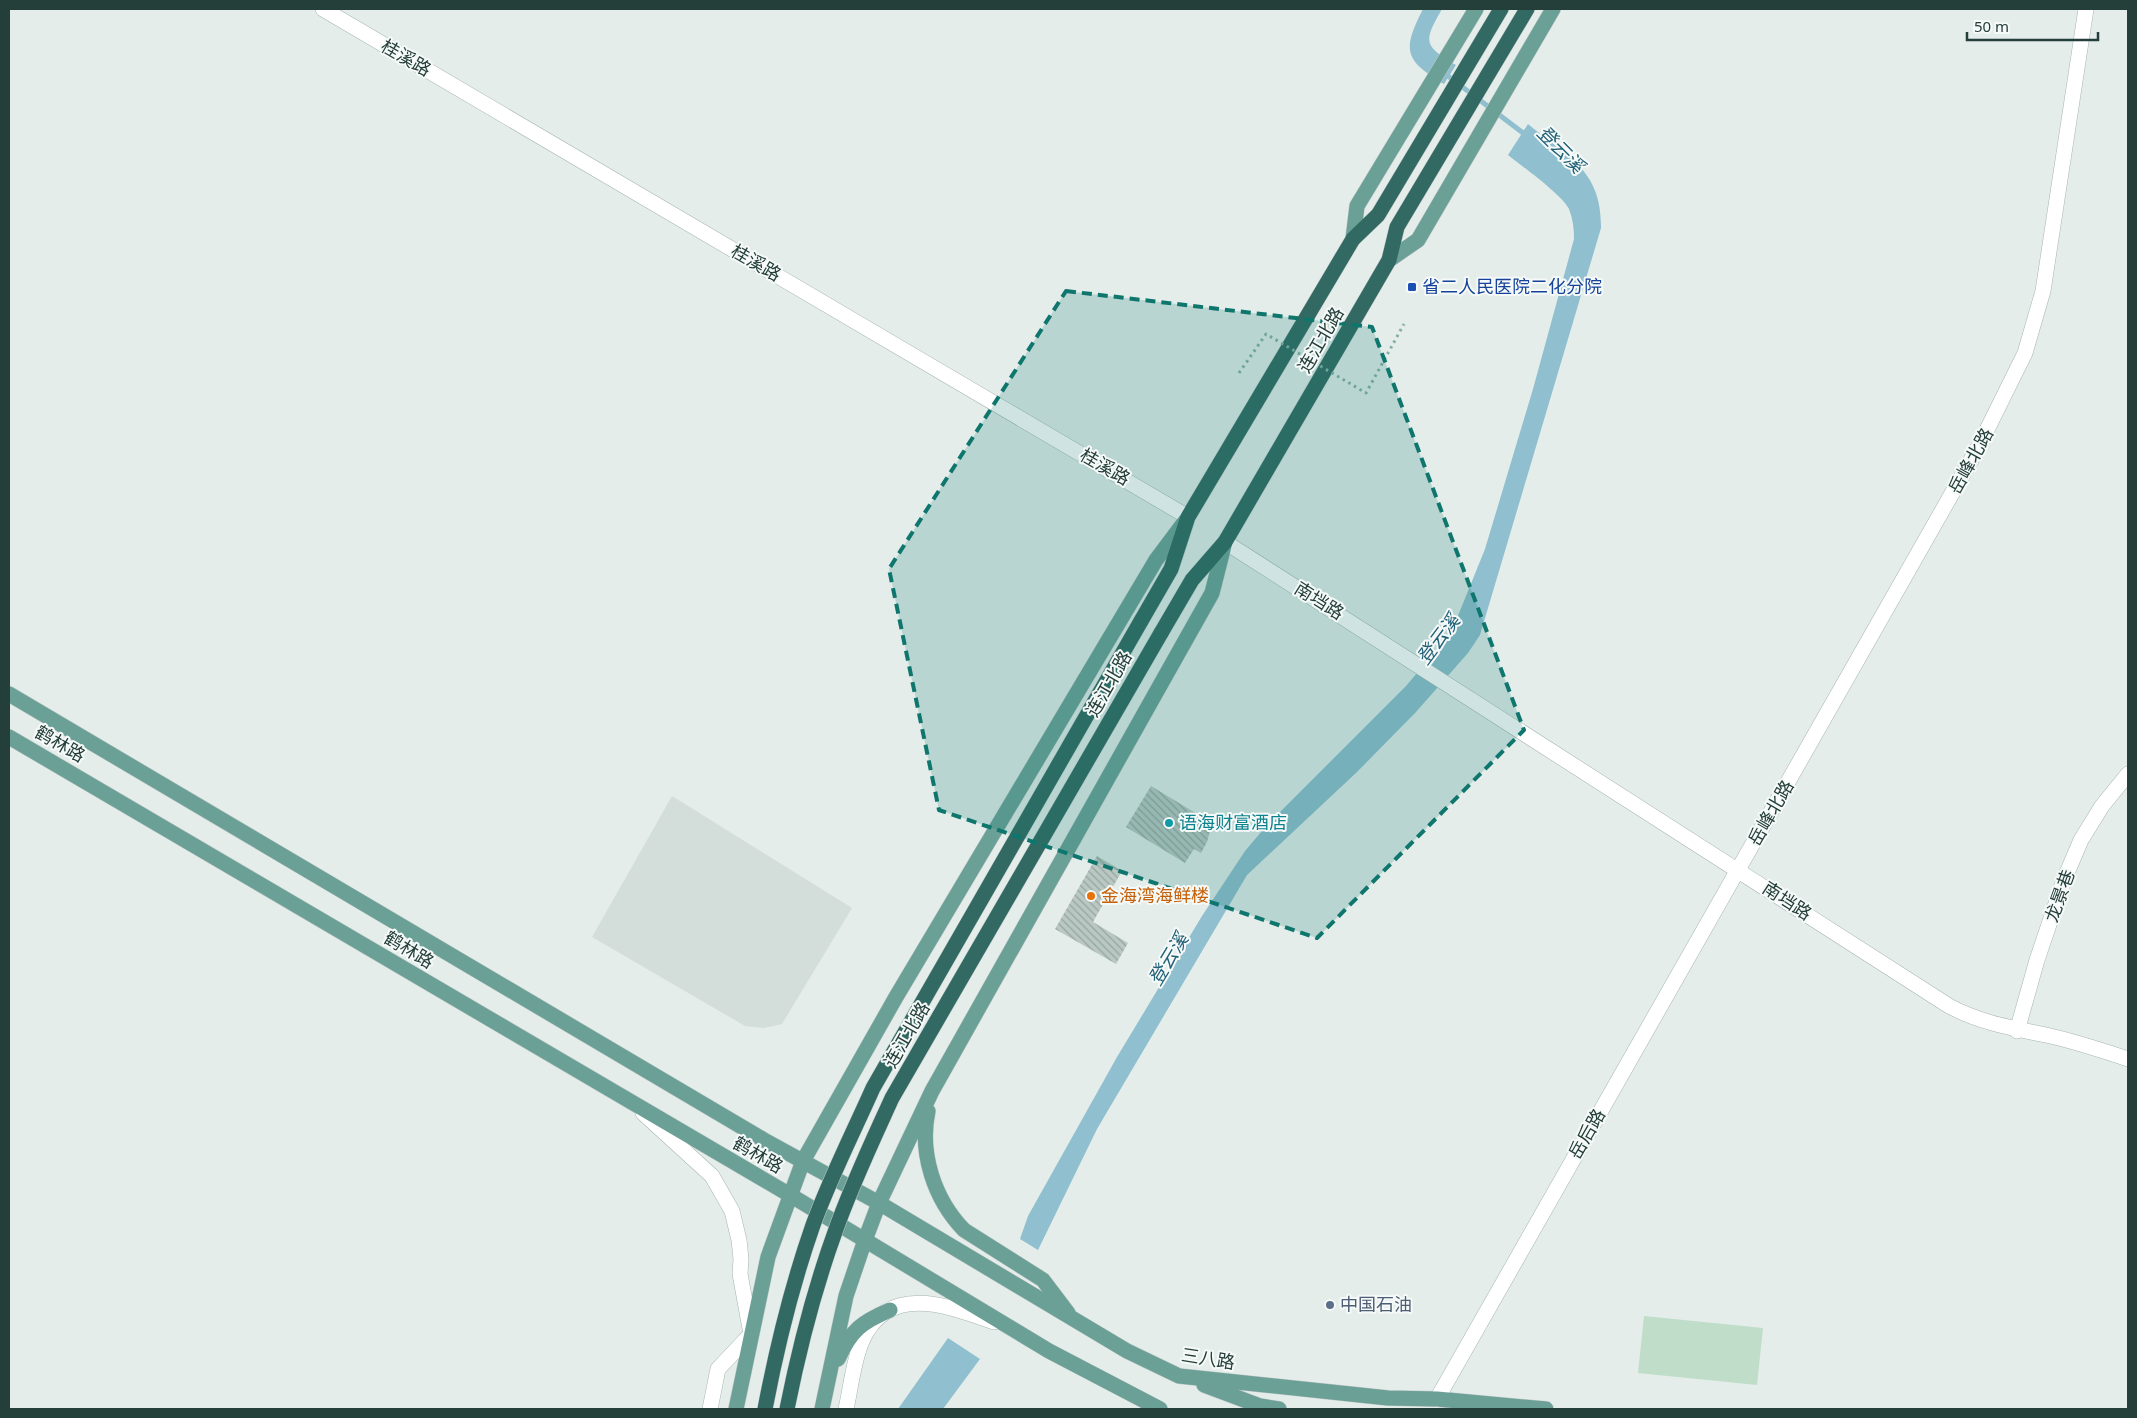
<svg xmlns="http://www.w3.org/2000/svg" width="2137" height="1418" font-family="'Noto Sans','Noto Sans SC',sans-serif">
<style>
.built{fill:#d3ddd9}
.pitch{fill:#bfddc9}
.water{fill:#90bfcf}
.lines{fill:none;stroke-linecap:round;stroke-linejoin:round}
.stream{stroke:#90bfcf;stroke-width:5}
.building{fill:url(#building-back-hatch)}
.minor-casing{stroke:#a7b5b1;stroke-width:16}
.major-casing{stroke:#c2c9c8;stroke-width:16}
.highway-casing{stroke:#c2c9c8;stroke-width:16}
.minor{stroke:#fff;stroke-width:15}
.major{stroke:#6ba097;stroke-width:15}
.highway{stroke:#326962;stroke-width:15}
.highway-bridge-casing{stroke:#c2c9c8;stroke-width:16;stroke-linecap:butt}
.path-bridge{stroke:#86afa6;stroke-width:3;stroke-dasharray:2.5 4;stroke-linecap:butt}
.highway-bridge{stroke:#326962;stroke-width:15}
.marked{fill:#0f766e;fill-opacity:0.2;stroke:#0f766e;stroke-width:4;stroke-dasharray:10 6;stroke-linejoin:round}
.transit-dot{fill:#1a4fb4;stroke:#f5f9f8;stroke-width:2}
.culture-dot{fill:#0f9aa8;stroke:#f5f9f8;stroke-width:2}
.food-dot{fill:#e8710a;stroke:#f5f9f8;stroke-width:2}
.service-dot{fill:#5c6f8a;stroke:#f5f9f8;stroke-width:2}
.labels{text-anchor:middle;stroke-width:4;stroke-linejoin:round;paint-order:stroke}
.street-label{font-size:18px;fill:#243e39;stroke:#f5f9f8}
.transit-label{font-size:18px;fill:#164399;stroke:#f5f9f8;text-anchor:start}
.culture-label{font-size:18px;fill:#0d838f;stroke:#f5f9f8;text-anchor:start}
.food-label{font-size:18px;fill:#c56008;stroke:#f5f9f8;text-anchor:start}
.service-label{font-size:18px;fill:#4e5e75;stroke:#f5f9f8;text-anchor:start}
.water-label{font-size:19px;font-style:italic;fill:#216177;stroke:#f5f9f8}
</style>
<defs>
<pattern id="building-back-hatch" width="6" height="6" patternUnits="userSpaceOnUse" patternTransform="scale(1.25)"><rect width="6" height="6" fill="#bac8c3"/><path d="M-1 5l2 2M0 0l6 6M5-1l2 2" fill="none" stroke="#97a49f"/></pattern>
</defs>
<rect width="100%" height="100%" fill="#e4edea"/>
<path class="built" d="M672 796 852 908 782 1024 764 1028 745 1026 592 937Z"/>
<path class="pitch" d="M1644 1316 1763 1328 1757 1385 1638 1373Z"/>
<path class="water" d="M1423 9H1442C1424 41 1422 45 1456 65L1444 84C1404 60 1402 50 1423 9Z
M1528 124C1568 157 1602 170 1601 228L1480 635 1468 653 1416 712 1357 772 1247 875 1097 1129 1038 1250 1020 1239 1028 1216 1117 1057 1202 916 1245 851 1267 825 1406 686 1451 633 1485 549 1533 389 1574 239C1574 229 1573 219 1569 209 1561 194 1523 167 1508 155Z
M948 1338 980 1359 943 1409H898Z"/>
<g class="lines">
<path class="stream" d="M1444 73 1527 136"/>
</g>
<path class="building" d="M1151 786 1207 820 1211 827 1207 842 1201 853 1194 849 1185 863 1126 827Z
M1097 856 1122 871 1093 922 1128 943 1116 964 1055 929Z"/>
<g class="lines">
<defs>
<path id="minor" d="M323 9 1188 517
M1225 542 1949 1006C1981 1023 2012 1028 2046 1035 2074 1041 2101 1050 2128 1059
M2017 1031 2037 960 2064 880 2081 840 2102 806 2128 774
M643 1113 712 1176 732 1211 739 1240 741 1259 740 1274 751 1334 718 1369 710 1409
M1437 1399 1979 446 2025 353 2043 291 2086 9
M846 1409C851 1387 853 1362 862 1341 888 1282 949 1306 994 1322"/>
<path id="major" d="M1353 239 1357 206 1476 9
M1389 260 1418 240 1553 9
M9 694 764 1140 879 1203 1127 1351 1179 1376 1388 1398 1437 1399 1546 1409
M9 737 790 1195 1049 1351 1160 1409
M928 1111C919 1153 934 1199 964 1230L1043 1280 1068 1313
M838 1359C851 1330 862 1322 890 1310
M1204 1385 1260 1406 1279 1409
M736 1409 768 1257 803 1161 896 997 1156 560 1186 520
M822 1409 846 1296 865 1240 879 1203 932 1091 1212 593 1225 542"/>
<path id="highway" d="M1141 621 1171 569 1188 517 1353 239 1378 215 1501 9
M1161 633 1192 580 1225 542 1389 260 1397 227 1527 9"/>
</defs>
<use href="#minor" class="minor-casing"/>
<use href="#major" class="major-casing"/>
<use href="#highway" class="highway-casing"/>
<use href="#minor" class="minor"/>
<use href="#major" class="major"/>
<use href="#highway" class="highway"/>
<defs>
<path id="highway-bridge" d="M765 1409C777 1346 792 1285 813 1225 830 1178 853 1133 873 1088L1141 621
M787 1409C799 1349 814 1290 835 1232 851 1186 872 1142 892 1098L1161 633"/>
</defs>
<use href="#highway-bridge" class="highway-bridge-casing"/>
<path class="path-bridge" d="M1239 373 1266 334 1366 393 1404 324"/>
<use href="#highway-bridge" class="highway-bridge"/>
</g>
<path class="marked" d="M1066 291 1372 327 1524 730 1317 938 939 810 889 569Z"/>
<rect class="transit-dot" x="1407" y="282" width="10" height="10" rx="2.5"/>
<circle class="culture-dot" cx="1169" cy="823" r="5"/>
<circle class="food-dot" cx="1091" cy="896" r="5"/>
<circle class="service-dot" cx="1330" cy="1305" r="5"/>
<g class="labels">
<g class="street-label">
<text transform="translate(406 58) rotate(30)" y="6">桂溪路</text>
<text transform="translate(756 263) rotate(30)" y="6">桂溪路</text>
<text transform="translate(1321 340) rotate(-60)" y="6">连江北路</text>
<text transform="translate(1971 461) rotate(-61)" y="6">岳峰北路</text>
<text transform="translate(1105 467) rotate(30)" y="6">桂溪路</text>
<text transform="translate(1319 601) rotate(32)" y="6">南垱路</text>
<text transform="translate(1109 684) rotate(-60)" y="6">连江北路</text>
<text transform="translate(60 744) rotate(30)" y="6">鹤林路</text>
<text transform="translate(1771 813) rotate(-60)" y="6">岳峰北路</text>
<text transform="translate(2060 896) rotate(-70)" y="6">龙景巷</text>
<text transform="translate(1787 901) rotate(33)" y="6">南垱路</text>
<text transform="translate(409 950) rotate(31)" y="6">鹤林路</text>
<text transform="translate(907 1035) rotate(-60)" y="6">连江北路</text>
<text transform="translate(1587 1134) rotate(-60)" y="6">岳后路</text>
<text transform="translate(758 1155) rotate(30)" y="6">鹤林路</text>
<text transform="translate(1208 1359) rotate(9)" y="6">三八路</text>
</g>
<g class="transit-label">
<text x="1422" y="293">省二人民医院二化分院</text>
</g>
<g class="culture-label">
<text x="1179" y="829">语海财富酒店</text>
</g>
<g class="food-label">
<text x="1101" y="902">金海湾海鲜楼</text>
</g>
<g class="service-label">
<text x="1340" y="1311">中国石油</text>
</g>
<g class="water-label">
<text transform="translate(1561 149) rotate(45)" y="7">登云溪</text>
<text transform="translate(1438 639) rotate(-53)" y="7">登云溪</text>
<text transform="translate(1168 959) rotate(-59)" y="7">登云溪</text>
</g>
</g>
<rect width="2137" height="1418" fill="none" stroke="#243e39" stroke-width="20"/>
<path d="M1967 32v8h131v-8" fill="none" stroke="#243e39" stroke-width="2.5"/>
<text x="1974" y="32" font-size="15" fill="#243e39" stroke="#f5f9f8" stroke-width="4" paint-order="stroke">50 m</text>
</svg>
